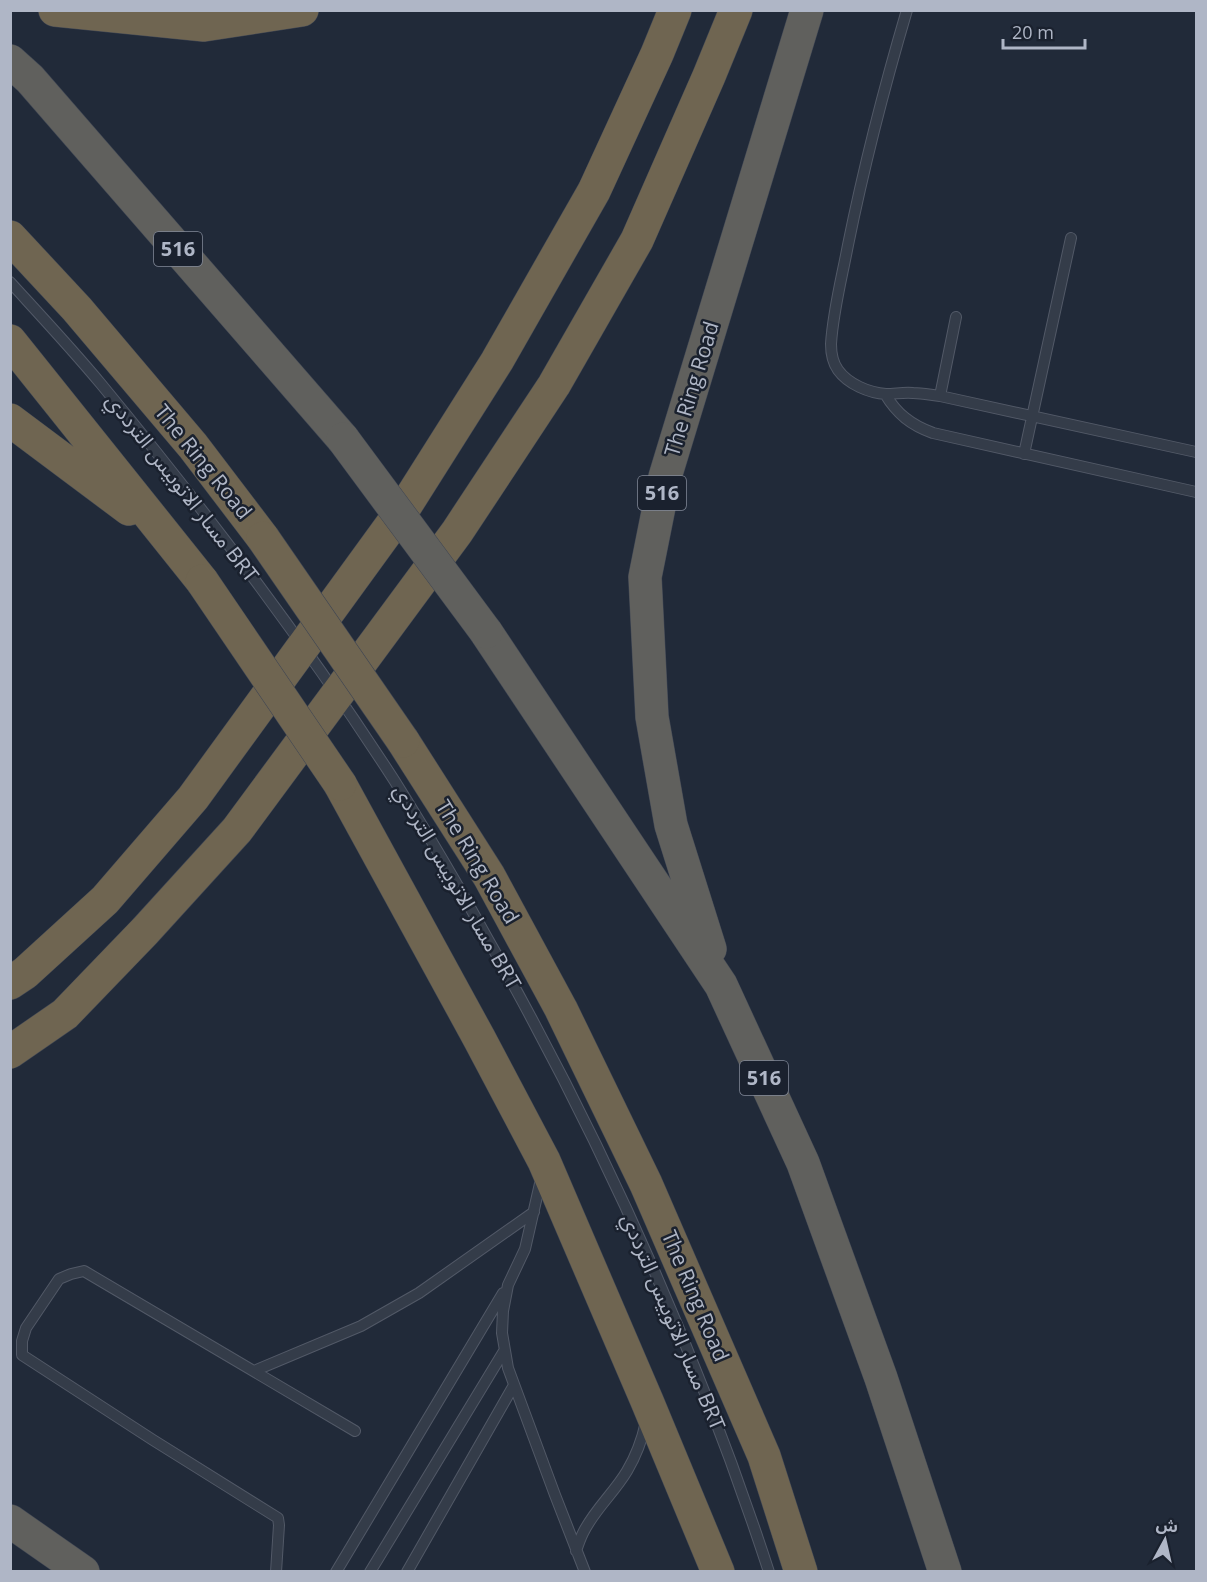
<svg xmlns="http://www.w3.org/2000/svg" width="1207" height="1582" font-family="'Open Sans','Noto Sans Arabic',sans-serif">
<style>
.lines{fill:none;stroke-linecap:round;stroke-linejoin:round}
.service-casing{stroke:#525967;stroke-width:12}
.trunk-casing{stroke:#3f4654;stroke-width:34}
.motorway-casing{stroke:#3f4654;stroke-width:34}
.service{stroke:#343c49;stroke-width:10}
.trunk{stroke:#60605d;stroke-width:33}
.motorway{stroke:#6f6551;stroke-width:33}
.trunk-bridge-casing{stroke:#3f4654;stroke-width:34;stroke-linecap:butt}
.motorway-bridge-casing{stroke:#3f4654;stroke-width:34;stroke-linecap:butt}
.trunk-bridge{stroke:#60605d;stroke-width:33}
.motorway-bridge{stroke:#6f6551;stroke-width:33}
.labels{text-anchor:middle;stroke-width:5;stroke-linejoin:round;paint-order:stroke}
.shield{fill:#1a212e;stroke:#828998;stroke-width:1.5}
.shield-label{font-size:20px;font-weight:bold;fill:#afb6c6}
.street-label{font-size:21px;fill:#afb6c6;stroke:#1a212e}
</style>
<rect width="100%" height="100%" fill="#212a39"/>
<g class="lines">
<defs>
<path id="service" d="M907 10C884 88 864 166 848 245 842 277 833 311 831 344 831 352 833 363 838 370 848 384 869 393 886 394 895 394 904 392 913 393 922 393 931 395 940 396L1196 452
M10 282C41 316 72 349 101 384 205 510 305 642 394 780 426 831 457 883 486 936 601 1138 697 1351 769 1572
M885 394C897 414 911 425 933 433L1196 492
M940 396 956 317
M1024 454 1071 238
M541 1179 525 1249 508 1285 503 1311 502 1333 508 1368 555 1495 585 1572
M254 1371 361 1326 419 1293 534 1212
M576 1551C578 1545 580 1539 583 1533 594 1510 614 1493 627 1471 636 1456 642 1440 646 1422
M276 1572 279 1525 278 1518 153 1440 22 1355V1341L26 1328 59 1279 71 1274 84 1271 355 1431
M336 1572 503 1293
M370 1572 504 1351
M407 1572 514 1385"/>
<path id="trunk" d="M10 61 30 79 343 439
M486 632 721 985 803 1163 881 1378 945 1572
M710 949 671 825 652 717 645 577 665 477 807 10
M10 1521 83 1572"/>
<path id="motorway" d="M55 10 204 25 302 10
M10 237 77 309 193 446 263 538
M10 341 202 581
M10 420 129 509
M403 741 489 876 561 1009 646 1184 764 1456 801 1572
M340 784 479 1038 544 1161 647 1401 718 1572
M10 983 25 973 105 900 193 798 406 505 497 361 594 191 657 54 675 10
M10 1052 65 1014 145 931 237 830 457 532 554 385 637 240 709 76 736 10"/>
</defs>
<use href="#service" class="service-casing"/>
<use href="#trunk" class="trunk-casing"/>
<use href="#motorway" class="motorway-casing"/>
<use href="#service" class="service"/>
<use href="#trunk" class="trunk"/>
<use href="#motorway" class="motorway"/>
<defs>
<path id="trunk-bridge" d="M343 439 486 632"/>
<path id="motorway-bridge" d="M263 538 403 741
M202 581 340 784"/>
</defs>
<use href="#trunk-bridge" class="trunk-bridge-casing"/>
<use href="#motorway-bridge" class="motorway-bridge-casing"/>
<use href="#trunk-bridge" class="trunk-bridge"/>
<use href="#motorway-bridge" class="motorway-bridge"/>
</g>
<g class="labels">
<g class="shield">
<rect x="154" y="232" width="48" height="34" rx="4.5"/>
<rect x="638" y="476" width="48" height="34" rx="4.5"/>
<rect x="740" y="1061" width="48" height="34" rx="4.5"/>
</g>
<g class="shield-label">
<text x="178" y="256">516</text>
<text x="662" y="500">516</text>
<text x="764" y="1085">516</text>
</g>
<g class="street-label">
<text transform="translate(692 389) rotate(-73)" y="7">The Ring Road</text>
<text transform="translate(203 462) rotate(51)" y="7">The Ring Road</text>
<text transform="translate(182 488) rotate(52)" y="7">مسار الاتوبيس الترددي BRT</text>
<text transform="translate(477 862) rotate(59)" y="7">The Ring Road</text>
<text transform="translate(457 887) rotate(60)" y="7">مسار الاتوبيس الترددي BRT</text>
<text transform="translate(695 1296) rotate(67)" y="7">The Ring Road</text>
<text transform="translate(673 1322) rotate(67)" y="7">مسار الاتوبيس الترددي BRT</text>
</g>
</g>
<rect width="1207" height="1582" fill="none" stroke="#afb6c6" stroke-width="24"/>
<g transform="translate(1165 1540) rotate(8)" stroke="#1a212e" stroke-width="4.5" paint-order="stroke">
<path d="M0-4.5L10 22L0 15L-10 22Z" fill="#afb6c6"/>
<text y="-9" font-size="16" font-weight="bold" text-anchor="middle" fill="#afb6c6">ش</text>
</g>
<path d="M1003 39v9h82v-9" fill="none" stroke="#afb6c6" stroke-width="3"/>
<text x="1012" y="39" font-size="18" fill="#afb6c6" stroke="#1a212e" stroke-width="4.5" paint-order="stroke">20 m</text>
</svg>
